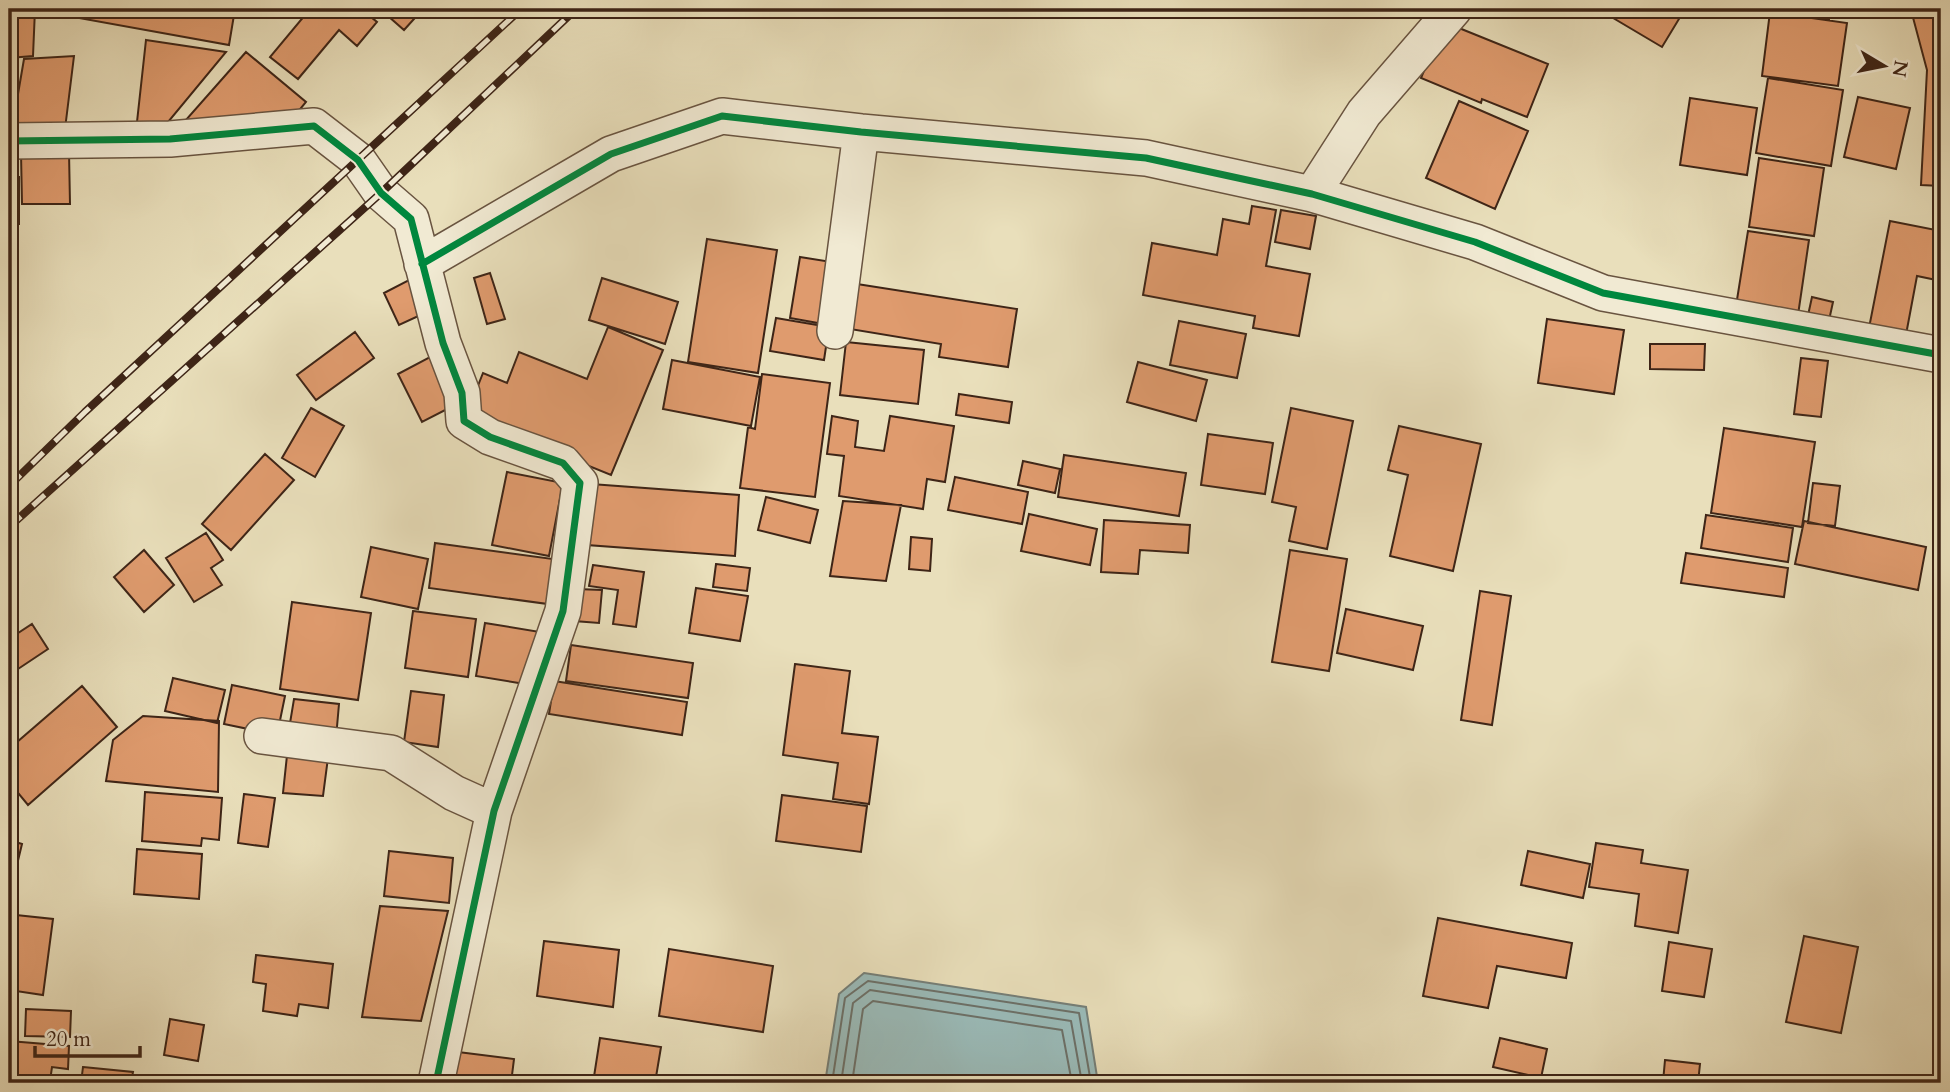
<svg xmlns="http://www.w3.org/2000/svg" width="1950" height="1092" font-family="Cardo,serif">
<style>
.water{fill:#9abbb9;stroke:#757f78;stroke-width:2}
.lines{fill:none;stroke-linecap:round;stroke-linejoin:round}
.shore{stroke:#6c7068;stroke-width:2}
.building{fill:#df9b6e;stroke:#3e2517;stroke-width:2}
.minor-casing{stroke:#695440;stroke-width:38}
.minor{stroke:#f1ead3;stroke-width:35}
.rail-casing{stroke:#3e2517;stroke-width:8}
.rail{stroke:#f1ead3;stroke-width:5;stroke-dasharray:16;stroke-linecap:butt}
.cycleway-casing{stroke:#f1ead3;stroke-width:11}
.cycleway{stroke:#00873e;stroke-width:7}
</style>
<rect width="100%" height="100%" fill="#e9dfbb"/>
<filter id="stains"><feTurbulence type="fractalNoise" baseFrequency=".00286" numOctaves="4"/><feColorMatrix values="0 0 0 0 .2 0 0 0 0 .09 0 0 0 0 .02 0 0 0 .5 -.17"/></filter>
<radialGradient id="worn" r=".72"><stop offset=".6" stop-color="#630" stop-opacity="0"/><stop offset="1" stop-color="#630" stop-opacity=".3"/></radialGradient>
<path class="water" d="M864 973 1086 1007 1098 1083H825L839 994Z"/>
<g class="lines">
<path class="shore" d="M832 1083 845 998 868 981 1079 1013 1091 1083
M841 1083 853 1003 870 990 1071 1021 1082 1083
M852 1083 863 1009 873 1001 1062 1030 1072 1083"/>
</g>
<path class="building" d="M9 9H35L33 56 9 58Z
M81 9H235L229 45 79 18Z
M310 9H361L377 22 357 46 339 30 298 79 270 57Z
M380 9H423L404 30Z
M1598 9H1685L1662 47Z
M1761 9H1830L1829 19Z
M1941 9V186L1921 185 1927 70 1911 10Z
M1770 12 1847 23 1838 86 1762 76Z
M1454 26 1548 64 1527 117 1482 99 1481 103 1421 78 1438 36Z
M146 40 226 52 159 133 136 131Z
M246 52 306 102 288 124 177 130Z
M74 56 65 129 13 123 24 59Z
M1768 78 1843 90 1831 166 1756 153Z
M1858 97 1910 108 1896 169 1844 157Z
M1690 98 1757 108 1747 175 1680 165Z
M1459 101 1528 131 1495 209 1426 178Z
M69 152 70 204H22L21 153Z
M1759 158 1824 168 1814 236 1749 227Z
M9 177H19V224H9Z
M1252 206 1276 210 1266 266 1310 274 1299 336 1253 328 1255 316 1143 295 1152 243 1217 255 1223 219 1249 224Z
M1281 210 1316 216 1310 249 1275 242Z
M1890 221 1941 231V281L1917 276 1905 340 1868 333Z
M1748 231 1809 240 1798 315 1736 306Z
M707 239 777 250 758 373 688 362Z
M800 257 838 263 829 325 790 318Z
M490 273 505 319 487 324 474 278Z
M602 278 678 302 665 344 589 320Z
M409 280 425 313 399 325 384 293Z
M857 284 1017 309 1008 367 939 357 941 344 850 329Z
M1812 297 1833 302 1828 325 1807 320Z
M776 318 829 327 824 360 770 351Z
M1547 319 1624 330 1614 394 1538 383Z
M1179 321 1246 334 1237 378 1170 365Z
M608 327 663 350 611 475 466 416 483 373 507 383 519 352 587 379Z
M355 332 374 358 316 400 297 375Z
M846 342 924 350 918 404 840 395Z
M1650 344H1705L1704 370 1650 369Z
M430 357 455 405 422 422 398 374Z
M1801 358 1828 361 1821 417 1794 414Z
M672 360 760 377 751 426 663 409Z
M1138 362 1207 380 1196 421 1127 402Z
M762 374 830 383 815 497 740 488 748 427 755 429Z
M959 394 1012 402 1009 423 956 415Z
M311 408 344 426 315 477 282 458Z
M1291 408 1353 421 1327 549 1289 541 1296 507 1272 502Z
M832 416 858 421 855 447 884 451 890 416 954 426 945 482 927 479 923 509 839 496 844 456 827 454Z
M1399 426 1481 444 1453 571 1390 556 1408 475 1388 470Z
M1724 428 1815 442 1802 527 1711 513Z
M1208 434 1273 443 1265 494 1201 485Z
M265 454 294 480 231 550 202 524Z
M1064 455 1186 473 1179 516 1058 497Z
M1023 461 1060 469 1055 493 1018 485Z
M507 472 563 483 549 556 492 545Z
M955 477 1028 492 1022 524 948 510Z
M1813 483 1840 486 1835 526 1808 523Z
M591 484 739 495 735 556 587 545Z
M766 497 818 510 810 543 758 530Z
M843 501 901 505 886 581 830 576Z
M1029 514 1097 529 1090 565 1021 551Z
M1706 515 1793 528 1788 562 1701 548Z
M1104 520 1190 525 1188 553 1140 550 1138 574 1101 572Z
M1804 521 1926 547 1918 590 1795 564Z
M206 533 223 560 211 568 222 585 194 602 166 558Z
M911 537 932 539 930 571 909 569Z
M435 543 553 559 548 604 429 588Z
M371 547 428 559 418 609 361 597Z
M144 550 174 585 144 612 114 577Z
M1290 550 1347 559 1329 671 1272 662Z
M1686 553 1788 568 1784 597 1681 583Z
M716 564 750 568 747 591 713 587Z
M593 565 644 572 636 627 613 624 618 590 589 586Z
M696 588 748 596 740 641 689 633Z
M577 589 602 590 599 623 574 621Z
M1480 591 1511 596 1492 725 1461 720Z
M292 602 371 613 358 700 280 689Z
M1346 609 1423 626 1413 670 1337 653Z
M413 611 476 619 468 677 405 668Z
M485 623 540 632 531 685 476 676Z
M32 624 48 649 9 675V639Z
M571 645 693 663 688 698 566 681Z
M795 664 850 671 842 733 878 737 869 804 833 799 838 763 783 755Z
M173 678 225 690 217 723 165 711Z
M554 681 687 702 682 735 549 714Z
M232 685 285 696 277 735 224 724Z
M82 686 117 727 28 805 9 782V749Z
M411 691 444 695 438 747 404 742Z
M294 699 339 704 336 738 288 735Z
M143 716 219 721 218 792 106 781 113 740Z
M288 746 329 750 323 796 283 793Z
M145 792 222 798 219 840 202 838 201 846 142 841Z
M244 794 275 798 268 847 238 843Z
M782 795 867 806 861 852 776 841Z
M9 840 22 844 9 898Z
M1596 843 1643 850 1641 863 1688 870 1678 933 1635 926 1639 894 1589 887Z
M137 849 202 854 199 899 134 894Z
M389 851 453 858 449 903 384 896Z
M1528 851 1590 864 1583 898 1521 885Z
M380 906 448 911 421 1021 362 1017Z
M16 915 53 919 43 995 9 990Z
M1438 918 1572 943 1566 978 1497 966 1488 1008 1423 996Z
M1804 936 1858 947 1841 1033 1786 1022Z
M544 941 619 950 613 1007 537 996Z
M1669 942 1712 949 1704 997 1662 991Z
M669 949 773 966 763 1032 659 1016Z
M256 955 333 964 328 1008 299 1004 297 1016 263 1011 266 984 253 982Z
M26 1009 71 1011 70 1037 25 1036Z
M170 1019 204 1025 198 1061 164 1055Z
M600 1038 661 1047 655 1083H593Z
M1500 1038 1547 1049 1541 1078 1493 1067Z
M9 1041 69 1046 68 1069 52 1067 50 1081 9 1077Z
M450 1051 514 1059 511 1083H445Z
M1665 1060 1700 1064 1698 1083 1663 1082Z
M83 1067 133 1072 131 1083H81Z"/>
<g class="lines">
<defs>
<path id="minor" d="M9 141 170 139 314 126 358 160 381 193 411 219 443 343 462 393 464 421 490 437 563 463 580 483 563 611 494 811 436 1083
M1312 194 1364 113 1454 9
M422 264 611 154 722 116 861 132 1146 158 1312 194 1475 242 1603 293 1941 355
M835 331 861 132
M262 736 391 753 454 793 494 811"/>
</defs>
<use href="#minor" class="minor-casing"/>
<use href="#minor" class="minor"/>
<defs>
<path id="rail" d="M9 486 85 412 521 9
M9 527 381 193 576 9"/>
</defs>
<use href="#rail" class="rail-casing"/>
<use href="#rail" class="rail"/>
<defs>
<path id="cycleway" d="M9 141 170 139 314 126 358 160 381 193 411 219 443 343 462 393 464 421 490 437 563 463 580 483 563 611 494 811 436 1083
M422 264 611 154 722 116 861 132 1146 158 1312 194 1475 242 1603 293 1941 355"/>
</defs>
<use href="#cycleway" class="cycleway-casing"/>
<use href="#cycleway" class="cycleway"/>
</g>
<rect width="1950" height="1092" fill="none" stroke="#e9dfbb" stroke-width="35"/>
<rect x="10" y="10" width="1929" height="1071" fill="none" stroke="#3e2517" stroke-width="3.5"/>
<rect x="18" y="18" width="1915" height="1057" fill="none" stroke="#3e2517" stroke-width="2"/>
<g transform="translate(1884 66) rotate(100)" stroke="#f1ead3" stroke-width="5" paint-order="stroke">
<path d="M0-5L12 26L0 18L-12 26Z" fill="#3e2517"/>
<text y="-10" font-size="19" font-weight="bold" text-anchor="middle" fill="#3e2517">N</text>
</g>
<path d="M35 1046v10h105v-10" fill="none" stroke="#3e2517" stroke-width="3.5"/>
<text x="46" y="1046" font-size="21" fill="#3e2517" stroke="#f1ead3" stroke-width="5" paint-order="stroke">20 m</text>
<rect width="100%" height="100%" filter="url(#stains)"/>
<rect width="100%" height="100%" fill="url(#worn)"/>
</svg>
